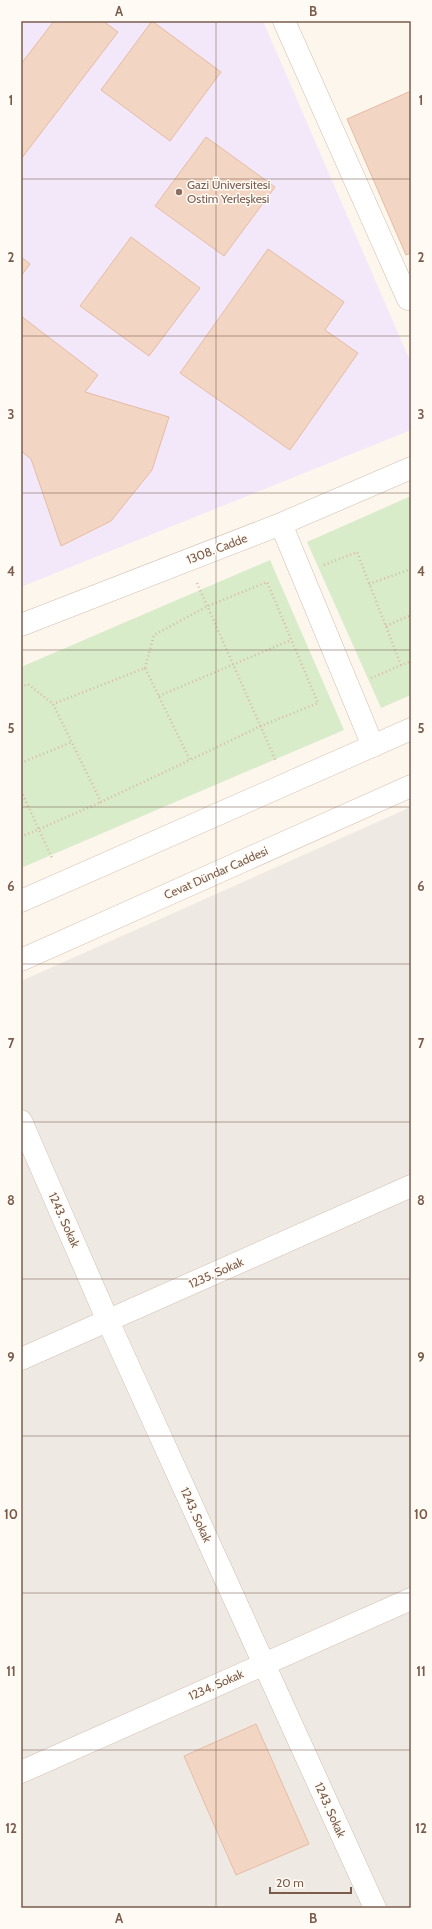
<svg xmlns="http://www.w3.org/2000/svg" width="432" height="1929" font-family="Cabin,sans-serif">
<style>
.industrial{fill:#efe9e4}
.education{fill:#f3e8fa}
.green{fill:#d8ecc9}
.building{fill:#f3d5c3;stroke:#e6bba3}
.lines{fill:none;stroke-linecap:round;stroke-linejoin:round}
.street-casing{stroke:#d1beb0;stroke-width:23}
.secondary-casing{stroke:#d6c0b0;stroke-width:23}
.path{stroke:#d9b8a5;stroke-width:2.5;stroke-dasharray:1 3;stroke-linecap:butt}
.street{stroke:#fff;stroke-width:22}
.secondary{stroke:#fff;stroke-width:22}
.grid{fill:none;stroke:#7a5c4d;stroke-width:1;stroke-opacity:0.55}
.education-dot{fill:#8d6e63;stroke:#fffaf3;stroke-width:1.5}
.labels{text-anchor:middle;stroke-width:3;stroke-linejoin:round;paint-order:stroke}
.education-label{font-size:12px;fill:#785e54;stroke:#fffaf3;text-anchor:start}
.street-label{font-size:12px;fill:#7a5c4d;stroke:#fffaf3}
.neatline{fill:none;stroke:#7a5c4d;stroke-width:1.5}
.grid-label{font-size:13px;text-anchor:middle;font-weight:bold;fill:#7a5c4d}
</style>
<rect width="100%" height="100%" fill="#fdf6ec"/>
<path class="industrial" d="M411 807V1908H21V981Z"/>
<path class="education" d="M21 21H263L411 363V430L21 587Z"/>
<path class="green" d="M411 496V695L381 708 307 542Z
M270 560 344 730 21 868V667Z"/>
<path class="building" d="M54 21H103L118 32 21 159V64Z
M152 21 221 72 170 141 101 90Z
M411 91V253L406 255 347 119Z
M206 137 275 187 224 256 155 206Z
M131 237 200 288 149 356 80 306Z
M268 249 344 302 325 330 358 353 290 450 180 373Z
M21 257 30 264 21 276Z
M21 316 98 375 85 392 169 417 152 470 111 521 61 546 31 459 21 451Z
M256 1724 309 1844 236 1875 184 1756Z"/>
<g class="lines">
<defs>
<path id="street" d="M284 21 408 299 411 298
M281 524 373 746
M21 625 281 524 411 468
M21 1121 108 1321 375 1908
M21 1359 411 1186
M21 1772 411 1599"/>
<path id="secondary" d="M21 901 411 729
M21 960 411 786"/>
</defs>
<use href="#street" class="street-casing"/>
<use href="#secondary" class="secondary-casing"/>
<path class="path" d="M324 565 357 552 401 665
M197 583 276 761
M369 584 411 569
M386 626 411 615
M145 668 154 635 208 606 267 582 318 703 261 726 190 760
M371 678 411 661
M21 687 28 684 53 704 101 802 190 760 145 668 53 704
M159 696 291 640
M21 763 72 742
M21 791 53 860
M21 837 101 802"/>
<use href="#street" class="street"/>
<use href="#secondary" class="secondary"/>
</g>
<path class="grid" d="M216 21V1908M21 179H411M21 336H411M21 493H411M21 650H411M21 807H411M21 964H411M21 1122H411M21 1279H411M21 1436H411M21 1593H411M21 1750H411"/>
<circle class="education-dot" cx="179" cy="192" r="4"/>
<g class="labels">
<g class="education-label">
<text x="187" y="189">Gazi Üniversitesi<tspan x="187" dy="14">Ostim Yerleşkesi</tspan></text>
</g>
<g class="street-label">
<text transform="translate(217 549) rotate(-21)" y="4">1308. Cadde</text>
<text transform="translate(216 873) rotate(-24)" y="4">Cevat Dündar Caddesi</text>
<text transform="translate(64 1220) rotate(66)" y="4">1243. Sokak</text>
<text transform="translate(216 1273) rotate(-24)" y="4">1235. Sokak</text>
<text transform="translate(196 1515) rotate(66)" y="4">1243. Sokak</text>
<text transform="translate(216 1685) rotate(-24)" y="4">1234. Sokak</text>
<text transform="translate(330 1810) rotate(66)" y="4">1243. Sokak</text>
</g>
</g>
<rect width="432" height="1929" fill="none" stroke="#fffaf3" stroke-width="44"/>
<path d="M270 1887v6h81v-6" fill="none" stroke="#7a5c4d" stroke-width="2"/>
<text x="276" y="1887" font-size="12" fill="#7a5c4d" stroke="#fffaf3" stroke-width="3" paint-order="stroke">20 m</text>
<rect x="22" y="22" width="388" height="1885" class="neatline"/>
<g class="grid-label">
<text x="119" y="16">A</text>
<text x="313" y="16">B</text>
<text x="11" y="105">1</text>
<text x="421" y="105">1</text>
<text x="11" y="262">2</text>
<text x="421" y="262">2</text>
<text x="11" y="419">3</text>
<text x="421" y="419">3</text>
<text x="11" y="576">4</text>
<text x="421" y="576">4</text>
<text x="11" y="733">5</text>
<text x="421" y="733">5</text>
<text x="11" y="891">6</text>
<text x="421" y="891">6</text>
<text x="11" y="1048">7</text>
<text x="421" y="1048">7</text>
<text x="11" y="1205">8</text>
<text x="421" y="1205">8</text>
<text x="11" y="1362">9</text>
<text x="421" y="1362">9</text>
<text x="11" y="1519">10</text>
<text x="421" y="1519">10</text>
<text x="11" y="1676">11</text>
<text x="421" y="1676">11</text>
<text x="11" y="1833">12</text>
<text x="421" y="1833">12</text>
<text x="119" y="1923">A</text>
<text x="313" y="1923">B</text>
</g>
</svg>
